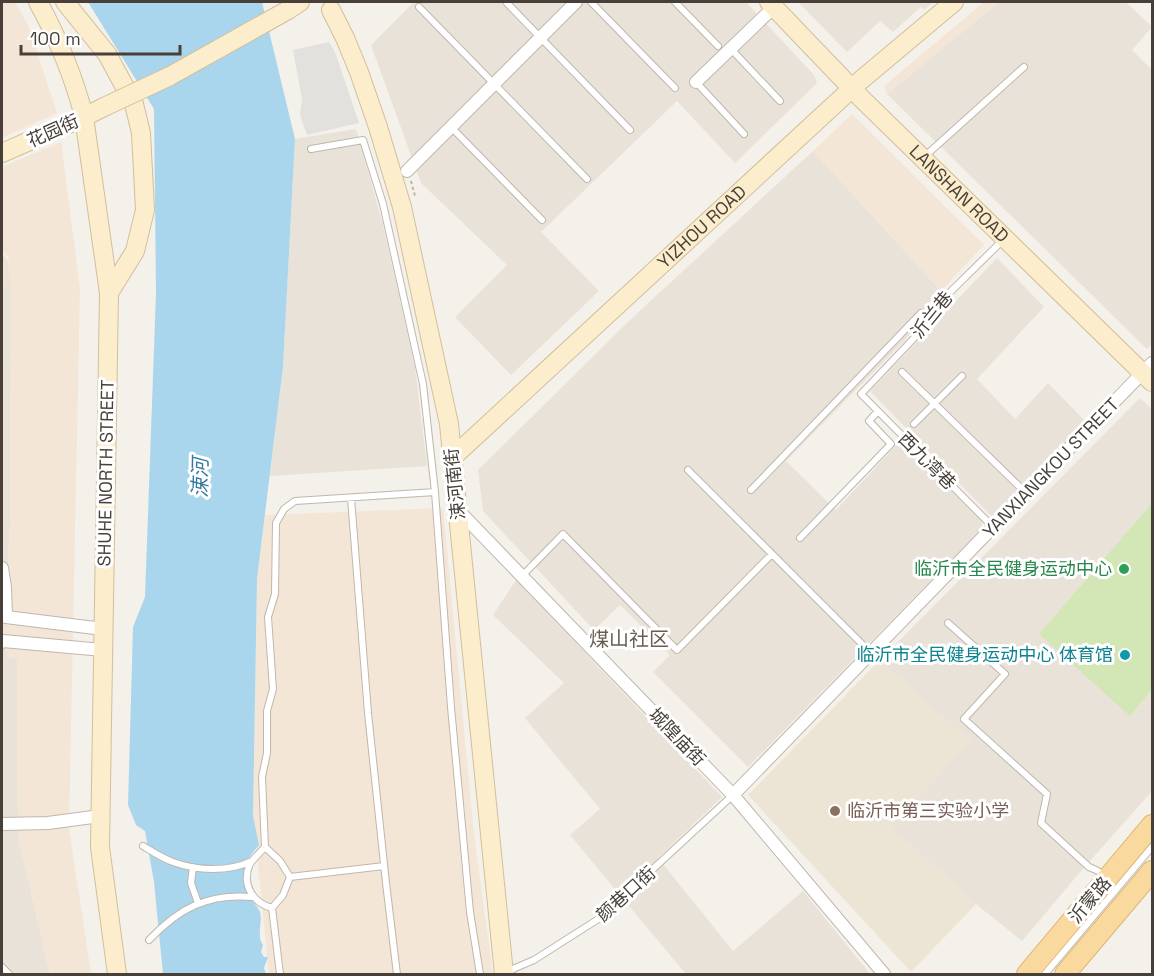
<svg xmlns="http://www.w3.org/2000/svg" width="1154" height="976" font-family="'Space Grotesk','Noto Sans SC',sans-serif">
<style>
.residential{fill:#e8e2d8}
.commercial{fill:#f4e6d7}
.education{fill:#ece4d5}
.green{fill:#d3e6b5}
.parking{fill:#e3e1de}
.water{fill:#aad6ed}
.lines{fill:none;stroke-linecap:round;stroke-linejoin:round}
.lane-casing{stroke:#bfb7ad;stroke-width:8}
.street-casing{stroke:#bfb7ad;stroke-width:14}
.secondary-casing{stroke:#d1bf9c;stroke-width:20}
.primary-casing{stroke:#deb46e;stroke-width:22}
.path{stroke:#c0b29f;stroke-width:2;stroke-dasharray:3 3;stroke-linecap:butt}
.lane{stroke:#fff;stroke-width:6}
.street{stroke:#fff;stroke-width:12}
.secondary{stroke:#fcedcc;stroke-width:18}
.primary{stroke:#f9d99e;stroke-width:20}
.secondary-bridge-casing{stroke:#d1bf9c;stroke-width:20;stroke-linecap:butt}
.secondary-bridge{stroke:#fcedcc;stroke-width:18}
.leisure-dot{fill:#2e9e5b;stroke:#fff;stroke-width:2}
.culture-dot{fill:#0f9aa8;stroke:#fff;stroke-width:2}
.education-dot{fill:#8d6e63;stroke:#fff;stroke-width:2}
.labels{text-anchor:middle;stroke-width:6;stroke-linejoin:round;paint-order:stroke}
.street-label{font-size:18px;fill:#484038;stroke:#fff}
.leisure-label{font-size:18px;fill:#27864d;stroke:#fff;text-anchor:end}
.culture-label{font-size:18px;fill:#0d838f;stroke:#fff;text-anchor:end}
.education-label{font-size:18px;fill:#785e54;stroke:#fff;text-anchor:start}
.water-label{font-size:20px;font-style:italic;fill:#33789e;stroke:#fff}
.neighbourhood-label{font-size:20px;fill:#6a5e50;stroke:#fff}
</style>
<rect width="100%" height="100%" fill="#f4f0ea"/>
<path class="residential" d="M414 2H746L814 75 817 83 735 163 677 101 541 232 599 291 511 375 455 317 507 265 421 183 371 45Z
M798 2H933L924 10 921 7 893 32 880 21 847 52Z
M999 2H1126L1152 27 1132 50 1152 70V344L1147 349 887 94Z
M356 129 383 225 415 367 427 466 270 476 283 367 295 139Z
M813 151 941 291 904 341 786 461 836 510 900 441 982 521V528L748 767 653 672 670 655 620 605 594 630 483 511 478 470 630 320Z
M997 258 1044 307 977 379 1015 419 1048 383 1086 422 992 517 870 391Z
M11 282 10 526 3 641 17 659 18 836 50 974H2V290Z
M1140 398 1152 409V503L1039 634 1131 715 1152 690V791L1081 871 1022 941 976 904 891 827 971 741 879 661Z
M516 580 722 797 658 858 733 951 803 891 870 974H686L570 835 600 809 525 718 564 683 493 615Z"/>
<path class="commercial" d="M2 2H15L28 25 57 113 2 138Z
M984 2H999L887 94 884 86Z
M852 114 984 245 941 291 813 151Z
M61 142 80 288 69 828 91 974H50L18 836 17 659 7 657 3 641 10 526 11 282 8 257 2 250V167Z
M443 508 474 835 493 974H269L253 816 257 579 265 515Z"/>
<path class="education" d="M2 254 8 261 11 282 2 290Z
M879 661 972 741 891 827 976 904 911 972 748 795Z"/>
<path class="green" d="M1152 503V690L1130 716 1039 634Z"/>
<path class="parking" d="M329 42 335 52 359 123 307 135 300 115 302 99 293 50Z"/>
<path class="water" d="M88 2H262L295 139 283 367 257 579 253 816 259 845C246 859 237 878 249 896 252 901 258 907 260 912 263 922 256 936 263 945L261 952 264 957H268L264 968 266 974H163L154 882 145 831 136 825 128 805 133 627 145 597 156 293 154 109Z"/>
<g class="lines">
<defs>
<path id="lane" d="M506 2 630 130
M591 2 675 88
M675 2 718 46
M419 7 587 179
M731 49 780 101
M696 82 744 134
M451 127 542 220
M311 149 363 140 383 204 423 384 435 492 451 707 470 912 480 974
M924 157 1024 67
M902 372 1026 493
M914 424 962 376
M688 470 871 653
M751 490 921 313
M351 498 368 713 386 883 397 974
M993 527 861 394 915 337 935 307 1004 239
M800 538 891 444 869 421 878 411
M522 576 563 534 677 650 772 554
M948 623 1005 674 964 719 1047 794 1041 823 1089 867 1096 870 1106 876
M143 846C153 852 162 858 173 862 197 871 229 872 252 861
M265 847C260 853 252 859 249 866 242 885 253 903 272 908
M193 867 191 883 198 903
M290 877 384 866
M149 940C179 908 208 893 253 897
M2 967 9 974
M507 973 515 968 534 960 600 918 733 795
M280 974 272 908 283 895 290 877 280 861 265 847 262 777 267 753V711L273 689 268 617 275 594 276 523 284 509 295 501 435 492
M1045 974 1152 847"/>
<path id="street" d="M696 82 774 7
M407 171 576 2
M458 510 733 795 884 974
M2 568 5 587 6 617 103 629
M2 642 3 641 103 650
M733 795 1152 363
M2 824 48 823 100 816"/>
<g id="secondary">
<path d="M38 2C57 36 75 80 84 117L109 293 100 847 117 974"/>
<path d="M65 2 107 54 134 104 141 133 145 210 135 251 109 293"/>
<path id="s1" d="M769 2 862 99 1152 382"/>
<path d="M288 10 300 2"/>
<path d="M331 10 345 38 359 72 378 127 402 207 449 424 504 974"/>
<path d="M2 153 84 117 104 107"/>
<path id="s2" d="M453 457 861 80 954 2"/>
</g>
<path id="primary" d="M1027 974 1152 825
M1065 974 1152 871"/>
</defs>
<use href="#lane" class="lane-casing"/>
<use href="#street" class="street-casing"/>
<use href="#secondary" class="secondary-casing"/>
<use href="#primary" class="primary-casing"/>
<path class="path" d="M411 181 415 196"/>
<use href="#lane" class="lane"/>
<use href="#street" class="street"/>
<use href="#secondary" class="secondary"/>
<use href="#primary" class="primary"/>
<defs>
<path id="secondary-bridge" d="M104 107 170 76 288 10"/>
</defs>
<use href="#secondary-bridge" class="secondary-bridge-casing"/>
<use href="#secondary-bridge" class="secondary-bridge"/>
</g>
<circle class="leisure-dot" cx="1124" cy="569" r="6"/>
<circle class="culture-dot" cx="1125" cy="655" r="6"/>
<circle class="education-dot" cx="835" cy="811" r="6"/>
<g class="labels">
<g class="street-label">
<text transform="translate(53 131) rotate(-24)" y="6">花园街</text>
<text dy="6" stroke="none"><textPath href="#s1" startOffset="270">LANSHAN ROAD</textPath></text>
<text dy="6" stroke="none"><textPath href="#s2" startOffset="339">YIZHOU ROAD</textPath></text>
<text transform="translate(932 315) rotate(-51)" y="6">沂兰巷</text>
<text transform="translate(927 461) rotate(45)" y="6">西九湾巷</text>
<text transform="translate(1051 468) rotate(-46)" y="6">YANXIANGKOU STREET</text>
<text transform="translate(106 473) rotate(-89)" y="6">SHUHE NORTH STREET</text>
<text transform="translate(455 484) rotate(-96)" y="6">涑河南街</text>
<text transform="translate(677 737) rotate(46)" y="6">城隍庙街</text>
<text transform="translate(626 894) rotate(-42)" y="6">颜巷口街</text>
<text transform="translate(1090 900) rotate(-50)" y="6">沂蒙路</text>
</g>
<g class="leisure-label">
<text x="1112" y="575">临沂市全民健身运动中心</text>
</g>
<g class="culture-label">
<text x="1113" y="661">临沂市全民健身运动中心 体育馆</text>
</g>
<g class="education-label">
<text x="847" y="817">临沂市第三实验小学</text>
</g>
<g class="water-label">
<text transform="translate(200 478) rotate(-89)" y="7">涑河</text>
</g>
<g class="neighbourhood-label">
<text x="629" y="646">煤山社区</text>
</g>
</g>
<rect width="1154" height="976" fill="none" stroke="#484038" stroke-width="6"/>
<path d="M21 45v9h159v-9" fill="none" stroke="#484038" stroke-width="3"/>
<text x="30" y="45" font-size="18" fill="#484038" stroke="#ffffff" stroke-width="4.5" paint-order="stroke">100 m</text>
</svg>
